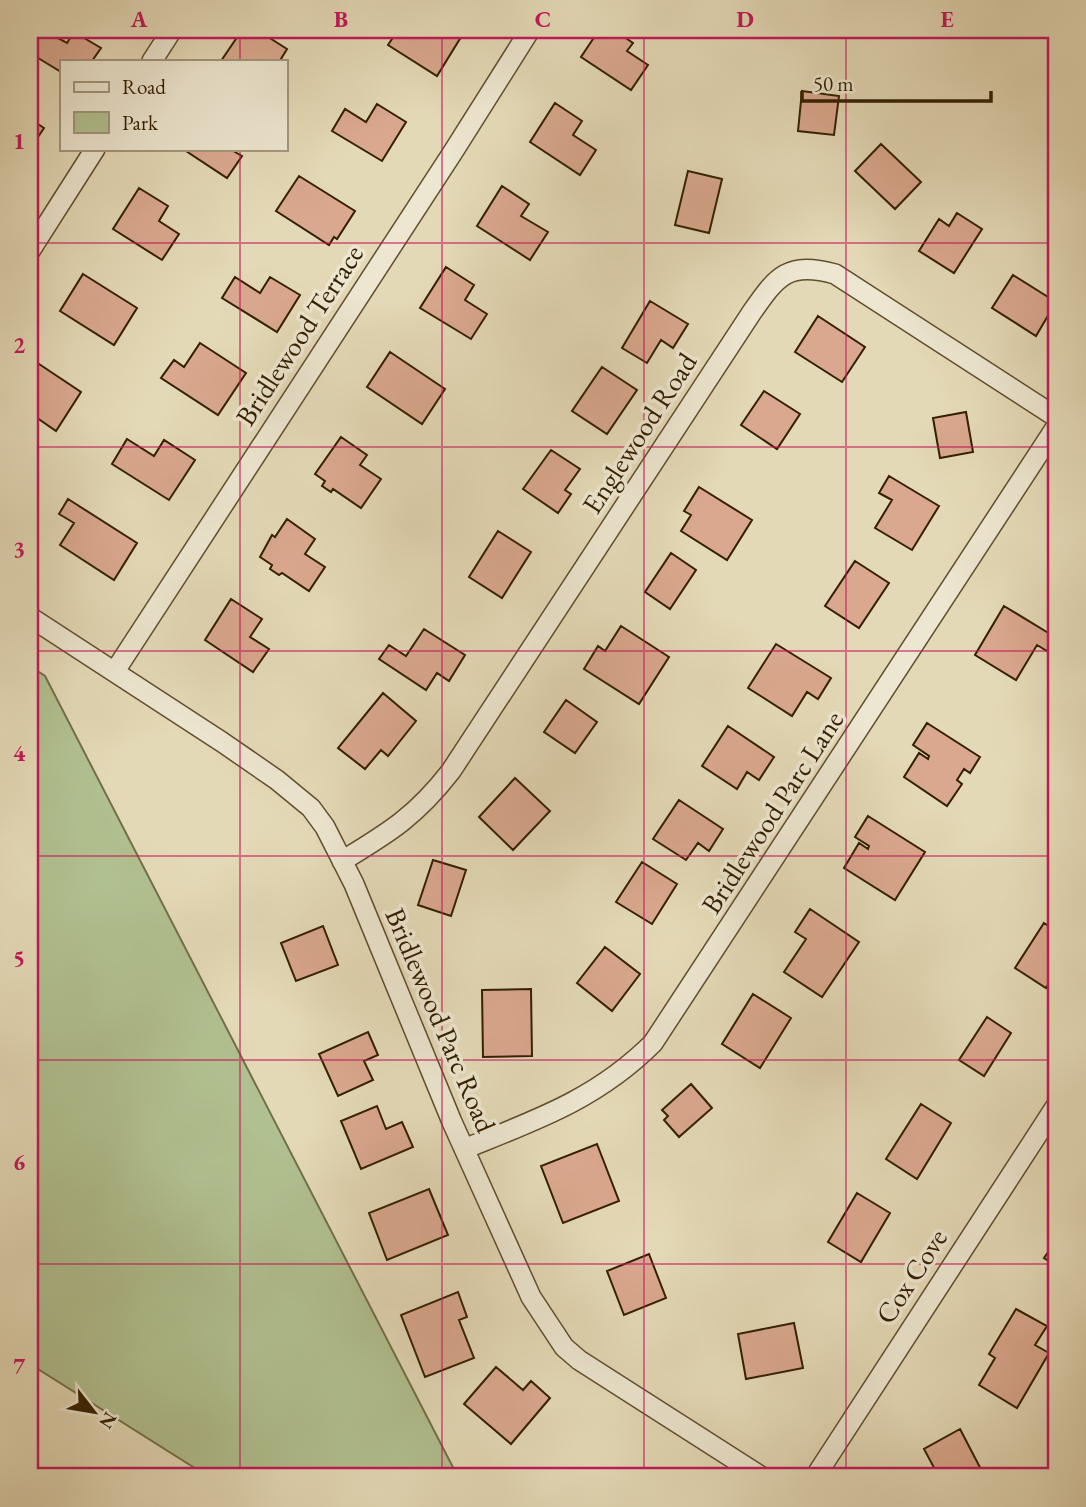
<svg xmlns="http://www.w3.org/2000/svg" width="1086" height="1507" font-family="'EB Garamond',serif">
<style>
.green{fill:#b1c090;stroke:#727048;stroke-width:2}
.building{fill:#daa88e;stroke:#331f00;stroke-width:2}
.lines{fill:none;stroke-linecap:round;stroke-linejoin:round}
.minor-casing{stroke:#5f4e2e;stroke-width:22}
.minor{stroke:#ede6d0;stroke-width:19}
.grid{fill:none;stroke:#c2185b;stroke-width:2;stroke-opacity:0.55}
.labels{text-anchor:middle;stroke-width:7;stroke-linejoin:round;paint-order:stroke}
.street-label{font-size:28px;fill:#331f00;stroke:#ede6d0}
.neatline{fill:none;stroke:#c2185b;stroke-width:2.5}
.grid-label{font-size:23px;text-anchor:middle;font-weight:bold;fill:#c2185b}
</style>
<rect width="100%" height="100%" fill="#e4d9b6"/>
<filter id="stains"><feTurbulence type="fractalNoise" baseFrequency=".00286" numOctaves="4"/><feColorMatrix values="0 0 0 0 .2 0 0 0 0 .09 0 0 0 0 .02 0 0 0 .5 -.17"/></filter>
<radialGradient id="worn" r=".72"><stop offset=".6" stop-color="#630" stop-opacity="0"/><stop offset="1" stop-color="#630" stop-opacity=".3"/></radialGradient>
<path class="green" d="M30 666 45 676 458 1477H209L30 1364Z"/>
<path class="building" d="M43 30 67 43 74 32 101 48 92 61H61V72L30 53Z
M242 30H257L287 49 281 59 284 61H221Z
M398 30H414L421 34 424 30H449L461 37 437 76 388 45Z
M599 30H614L633 43 627 51 648 65 631 90 581 57Z
M802 91 839 96 834 135 798 131Z
M555 103 582 121 573 135 596 150 580 175 530 142Z
M377 104 406 122 382 161 332 131 345 109 366 122Z
M30 119 44 128 30 149Z
M881 144 921 182 895 209 855 171Z
M183 149H237L235 152 242 156 227 178Z
M688 171 722 179 709 233 675 225Z
M299 176 355 211 337 239 334 237 329 245 276 211Z
M502 186 529 204 521 216 548 232 530 260 477 226Z
M139 188 168 206 159 221 179 234 162 260 113 229Z
M957 213 982 229 954 273 919 251 939 219 949 226Z
M446 267 474 285 465 300 487 314 471 339 420 308Z
M83 274 137 308 114 345 60 311Z
M1013 275 1056 302 1036 336 992 308Z
M235 277 260 293 270 277 300 295 277 332 222 298Z
M650 301 688 324 673 348 661 340 647 363 622 348Z
M818 316 865 347 842 382 795 352Z
M200 343 246 373 218 415 161 378 174 360 184 367Z
M390 352 445 389 422 424 367 387Z
M30 358 81 392 56 431 30 413Z
M602 367 637 390 607 434 572 411Z
M764 391 800 414 777 449 741 425Z
M966 412 973 452 940 458 933 418Z
M341 437 367 455 360 465 381 479 361 508 333 489 331 492 322 486 325 481 315 474Z
M127 439 154 456 164 440 195 460 169 500 112 464Z
M551 450 580 469 565 490 571 494 558 513 523 489Z
M889 476 939 506 912 550 875 528 892 500 879 493Z
M699 487 752 520 727 560 681 531 691 515 684 511Z
M68 499 137 543 114 580 60 545 74 523 59 514Z
M287 519 315 539 305 554 325 567 309 591 282 573 279 575 270 569 272 565 260 557 272 535 275 537Z
M498 531 531 552 502 598 469 577Z
M671 553 696 570 670 609 645 592Z
M855 561 889 583 859 628 825 606Z
M231 599 262 619 250 637 269 649 253 672 205 640Z
M1004 606 1055 637 1047 651 1037 645 1016 680 975 655Z
M621 626 669 657 639 704 584 669 598 646 605 651Z
M424 629 465 655 449 681 437 673 426 690 379 659 389 645 406 656Z
M776 644 831 678 818 699 807 692 792 716 748 688Z
M383 693 416 721 388 756 381 750 365 769 338 748Z
M566 700 597 722 575 753 544 732Z
M927 723 980 757 970 773 964 769 957 780 962 784 947 806 904 777 919 753 928 759 929 756 913 745Z
M728 726 774 757 759 780 747 772 737 789 702 766Z
M515 778 550 811 513 850 479 817Z
M679 800 723 829 709 851 698 843 686 860 653 839Z
M868 816 925 852 895 900 844 868 859 843 868 849 869 846 855 837Z
M433 860 466 870 451 916 418 905Z
M642 862 677 884 652 924 616 902Z
M810 909 859 942 822 997 784 972 806 939 795 932Z
M1044 923 1056 931V972L1046 988 1015 968Z
M323 926 338 965 296 981 281 943Z
M605 947 640 974 612 1011 577 983Z
M531 989 532 1056 483 1057 482 990Z
M753 994 791 1018 760 1068 722 1044Z
M987 1017 1011 1033 984 1076 959 1060Z
M368 1032 378 1055 364 1061 373 1080 338 1096 319 1054Z
M691 1084 712 1108 679 1137 664 1120 668 1116 662 1110Z
M921 1104 951 1123 917 1179 886 1159Z
M377 1106 386 1129 402 1122 413 1147 361 1169 341 1121Z
M597 1144 619 1201 563 1223 541 1166Z
M429 1189 448 1235 387 1260 369 1213Z
M857 1193 890 1213 861 1262 828 1242Z
M1056 1241V1266L1044 1258Z
M649 1254 666 1298 624 1315 607 1271Z
M458 1292 467 1317 459 1320 474 1358 425 1377 401 1315Z
M1016 1309 1047 1326 1035 1345 1049 1353 1017 1408 979 1385 995 1358 989 1354Z
M794 1323 803 1368 746 1379 738 1334Z
M496 1367 523 1390 531 1381 550 1398 511 1444 464 1404Z
M960 1429 985 1477H939L924 1449Z"/>
<g class="lines">
<defs>
<path id="minor" d="M152 61 172 30
M30 251 95 149
M30 617 222 742 277 780 311 808 325 827 354 884 452 1122 531 1297 564 1347 579 1360 762 1477
M115 671 453 152 530 30
M342 861C390 832 416 816 451 771L752 312C777 276 788 261 835 274L1056 417
M464 1149C536 1120 597 1099 653 1043L1056 427
M815 1477 1056 1106"/>
</defs>
<use href="#minor" class="minor-casing"/>
<use href="#minor" class="minor"/>
</g>
<path class="grid" d="M240 30V61M442 30V1477M644 30V1477M846 30V1477M240 149V1477M30 243H1056M30 447H1056M30 651H1056M30 856H1056M30 1060H1056M30 1264H1056"/>
<g class="labels">
<g class="street-label">
<text transform="translate(299 335) rotate(-57)" y="10">Bridlewood Terrace</text>
<text transform="translate(639 433) rotate(-57)" y="10">Englewood Road</text>
<text transform="translate(772 812) rotate(-57)" y="10">Bridlewood Parc Lane</text>
<text transform="translate(441 1020) rotate(67)" y="10">Bridlewood Parc Road</text>
<text transform="translate(911 1276) rotate(-57)" y="10">Cox Cove</text>
</g>
</g>
<rect width="1086" height="1507" fill="none" stroke="#e4d9b6" stroke-width="77"/>
<rect x="60" y="60" width="228" height="91" fill="#ede6d0" stroke="#a3967d" stroke-width="2"/>
<rect x="74" y="82" width="35" height="10" fill="#ede6d0" stroke="#a3967d" stroke-width="2"/>
<text x="122" y="94" font-size="21" fill="#331f00">Road</text>
<rect x="74" y="112" width="35" height="21" fill="#b1c090" stroke="#a3967d" stroke-width="2"/>
<text x="122" y="130" font-size="21" fill="#331f00">Park</text>
<g transform="translate(94 1412) rotate(121)" stroke="#ede6d0" stroke-width="5" paint-order="stroke">
<path d="M0-5L12 26L0 18L-12 26Z" fill="#331f00"/>
<text y="-10" font-size="19" font-weight="bold" text-anchor="middle" fill="#331f00">N</text>
</g>
<path d="M802 91v10h189v-10" fill="none" stroke="#331f00" stroke-width="3.5"/>
<text x="813" y="91" font-size="21" fill="#331f00" stroke="#ede6d0" stroke-width="5" paint-order="stroke">50 m</text>
<rect x="38" y="38" width="1010" height="1430" class="neatline"/>
<g class="grid-label">
<text x="139" y="27">A</text>
<text x="341" y="27">B</text>
<text x="543" y="27">C</text>
<text x="745" y="27">D</text>
<text x="947" y="27">E</text>
<text x="19" y="149">1</text>
<text x="19" y="353">2</text>
<text x="19" y="557">3</text>
<text x="19" y="761">4</text>
<text x="19" y="966">5</text>
<text x="19" y="1170">6</text>
<text x="19" y="1374">7</text>
</g>
<rect width="100%" height="100%" filter="url(#stains)"/>
<rect width="100%" height="100%" fill="url(#worn)"/>
</svg>
